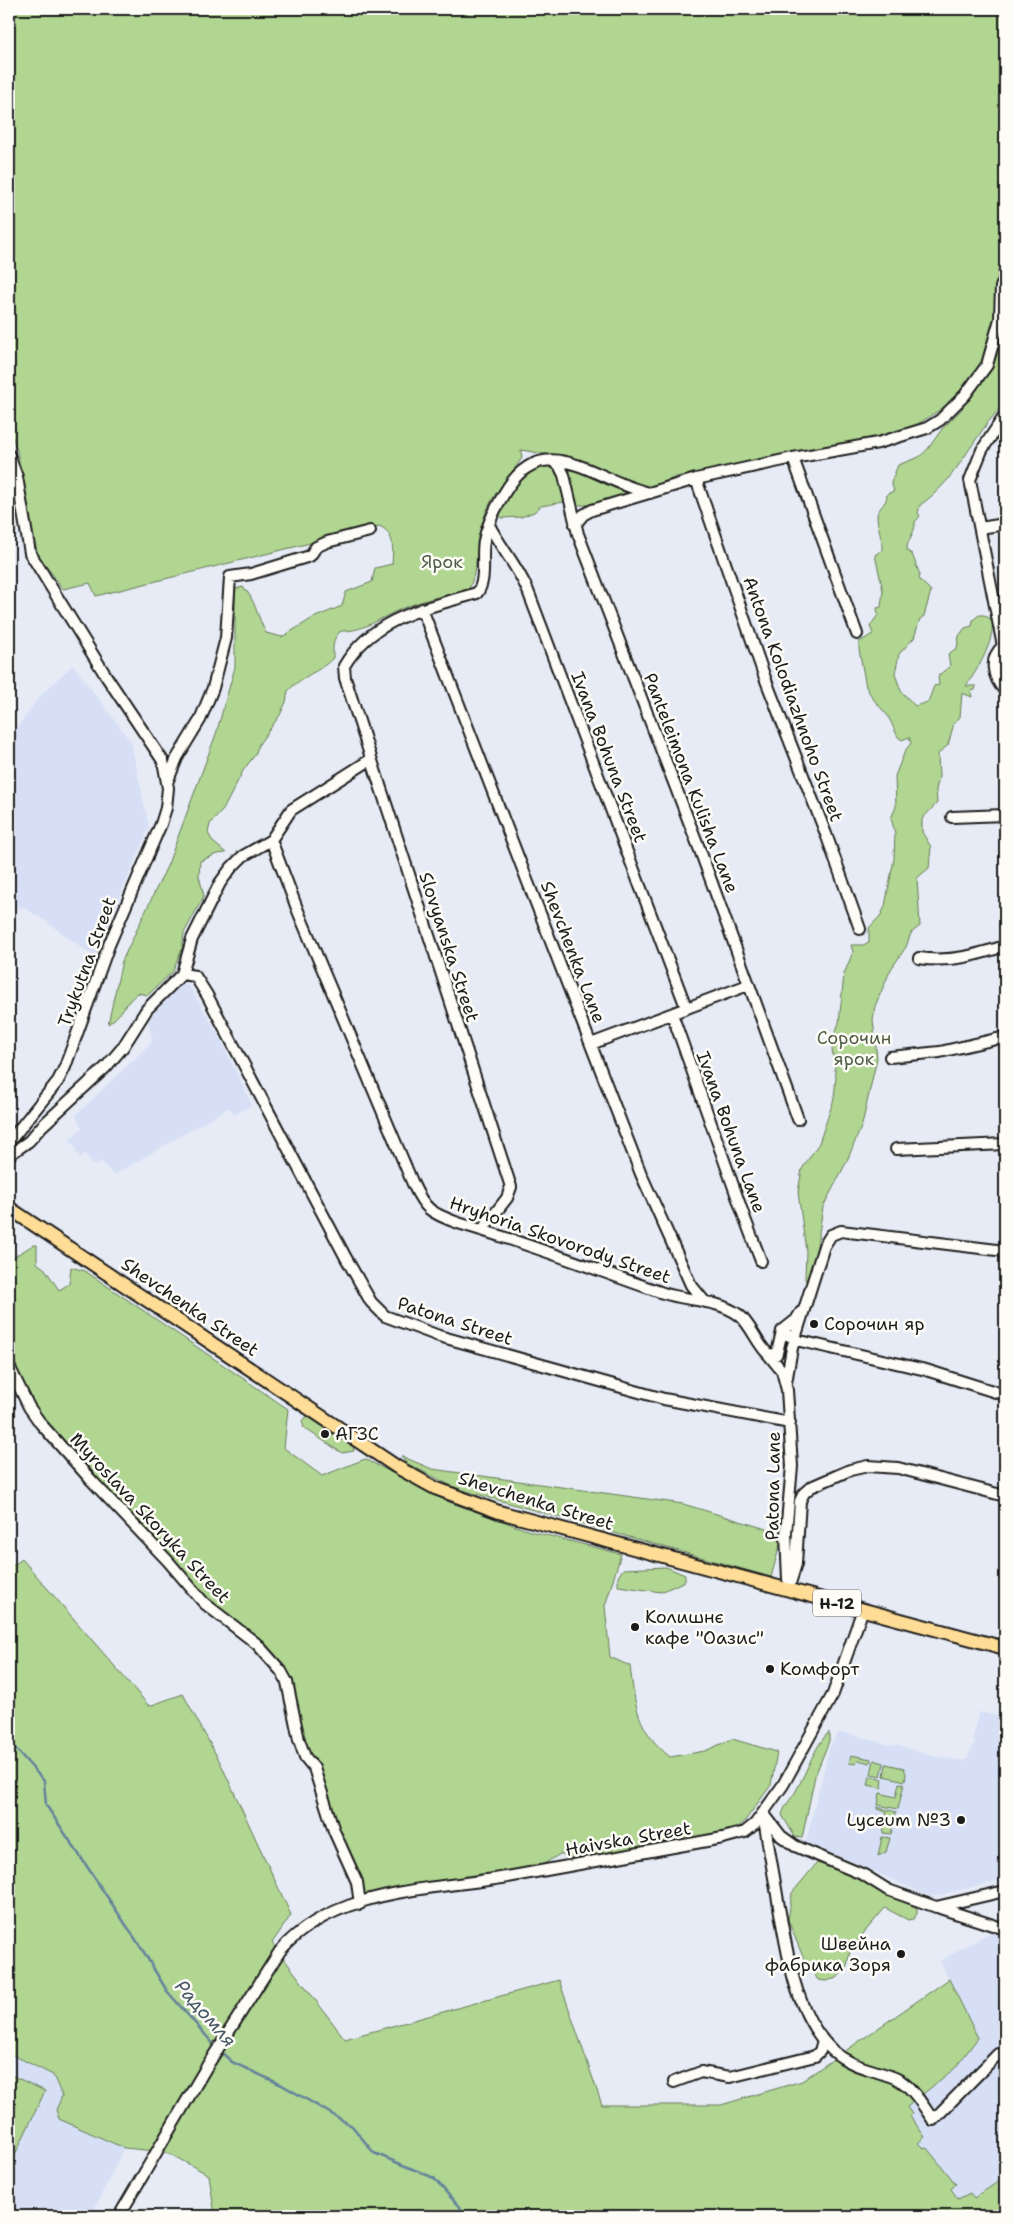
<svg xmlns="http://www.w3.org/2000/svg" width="1014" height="2225" font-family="'Shantell Sans',sans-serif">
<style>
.built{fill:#d6dff5}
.green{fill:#b0d692;stroke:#667957}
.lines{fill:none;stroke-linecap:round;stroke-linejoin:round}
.stream{stroke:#63829b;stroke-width:2.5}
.minor-casing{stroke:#1c1c1c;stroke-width:14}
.major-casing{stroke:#1c1c1c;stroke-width:16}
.minor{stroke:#fdfcf7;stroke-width:10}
.major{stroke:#ffdd96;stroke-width:12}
.rail{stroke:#1c1c1c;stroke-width:2.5;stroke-dasharray:8 4;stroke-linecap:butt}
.poi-dot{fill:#1c1c1c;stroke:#fdfcf7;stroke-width:2}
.labels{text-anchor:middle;stroke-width:5;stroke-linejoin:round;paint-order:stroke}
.shield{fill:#fdfcf7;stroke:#605f5e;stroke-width:1}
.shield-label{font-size:16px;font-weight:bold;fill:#1c1c1c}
.park-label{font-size:18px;fill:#505d45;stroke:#fdfcf7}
.street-label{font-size:18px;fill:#1c1c1c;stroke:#fdfcf7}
.poi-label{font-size:18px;fill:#1c1c1c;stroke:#fdfcf7;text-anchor:start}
.water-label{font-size:19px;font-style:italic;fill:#465866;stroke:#fdfcf7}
</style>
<rect width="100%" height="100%" fill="#e6ebf6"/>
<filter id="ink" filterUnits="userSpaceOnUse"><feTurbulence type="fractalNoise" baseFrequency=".02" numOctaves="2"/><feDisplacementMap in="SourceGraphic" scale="10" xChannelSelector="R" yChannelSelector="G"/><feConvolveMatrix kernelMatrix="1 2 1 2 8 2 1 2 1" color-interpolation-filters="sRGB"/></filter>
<g filter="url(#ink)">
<path class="built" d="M73 665 131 742 149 827 95 957 44 920 23 907 9 909V739L41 695Z
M183 983 191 988 219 1036 252 1105 234 1115 230 1108H228L114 1175 101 1161 94 1166 85 1154 80 1158 75 1151 77 1149 69 1140 82 1128 76 1115 150 1044 152 1038 148 1021 179 984Z
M979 1712 1005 1718V1879L931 1897 839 1856 805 1845 830 1746 838 1733H846L893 1746 896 1745 932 1756 965 1761 975 1743 973 1738Z
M998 1928 1005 1938V2177L973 2198 958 2199 951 2189 956 2184 926 2147 923 2149 918 2143 925 2137 910 2116 907 2107 955 2068 978 2038 940 1961Z
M9 2053 53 2075 62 2096 56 2110 124 2148 91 2216H9Z"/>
<path class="green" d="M9 9H1005V257L998 271V317L983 364 955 400 907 431 676 477 602 505H573L557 456 521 450 522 458C507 481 489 496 482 524 476 546 478 569 469 589 448 595 426 599 406 607 384 615 365 632 341 631 332 638 333 647 333 658 320 672 301 676 288 691L286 702 280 715 259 744 255 755 244 769 223 810 210 824 208 833 213 842 226 853 217 854 200 861 199 876 204 896 184 933 182 949 173 971 148 995 138 993C126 1001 121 1016 108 1024L122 961 168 864 216 734 235 667V589L243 587C255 598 258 619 266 633L282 637 313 618 342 606 346 592 372 582 375 568 392 564C393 550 395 532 379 526L96 596 90 583 63 589 38 554 31 530 17 450 9 428Z
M1005 331V403C973 434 958 480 920 505L918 513 920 516 915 522C916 533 906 540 907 551L912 554 920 575 919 579 931 591 924 616 920 619 914 638 899 654 895 674 901 691 915 706 928 702 934 686 939 685 938 676 950 666 948 654 957 648 959 636 965 628 972 626 973 620 979 615H984L992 620C995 641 978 669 966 686H976L975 690 971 691 972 697 962 693 960 717 954 723 948 745 938 754 939 777 936 790 937 803 922 819V832L931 847 929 868 917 878 920 926 911 933 906 947 891 969 875 1006 873 1020 877 1058 862 1125 846 1163 823 1207 815 1259 807 1282 805 1279 806 1251 798 1192 802 1169 819 1143 834 1099 836 1077 831 1042 839 1023 844 974 853 952 851 945H863L869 942V928L881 915 885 906 894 859 895 833 891 818 896 807 895 776 905 751 911 743 909 737 902 740 898 737 888 716 874 700 866 687 859 649V642L873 634 870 626 878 615 877 608 881 607 883 591 875 555 882 550C883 540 877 526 877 515 878 507 887 505 887 494L894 491 891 482 898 465 919 457 927 450 942 429 962 409 966 400 994 363Z
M547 463 559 470 564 502 541 506 534 512 521 517 502 518 498 513 500 505 526 472Z
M33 1245H37V1263L45 1269 59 1290 69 1284 71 1267 85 1271 288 1409 284 1448 322 1476 365 1459 449 1502 530 1531 621 1554 605 1606 610 1657 630 1666C635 1706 637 1730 670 1757L705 1751 732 1739 777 1752 771 1785 744 1822 733 1832 583 1861 560 1854 534 1870 426 1882 363 1895 304 1741 290 1675 198 1590 65 1445 31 1400 9 1362V1266L12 1258Z
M305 1417H310L353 1444 354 1451 342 1453 304 1428 302 1421Z
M401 1456 432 1469 683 1504 783 1534 771 1577 473 1493 454 1487 406 1463Z
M22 1559 149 1706 183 1694 220 1762 291 1915 272 1943 345 2039 559 1980 602 2105H721L802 2081 949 1979 978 2038 955 2068 907 2107 912 2114 910 2116 925 2137 918 2143 923 2148 926 2147 956 2184 951 2189 958 2199 970 2193 974 2198 1005 2177V2216H215L209 2175 166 2152 124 2148 59 2119 56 2110 62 2096 53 2075 9 2053V1568Z
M666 1567 685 1575V1581L661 1592 618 1586V1577L623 1569Z
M829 1732V1741L815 1776 802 1838 795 1837 782 1815C785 1803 793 1798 798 1787 808 1769 814 1747 829 1732Z
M851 1755 871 1759 870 1763 858 1760 856 1764 849 1763Z
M874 1760 884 1763 881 1776 871 1774Z
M886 1764 904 1768 906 1774 905 1781 884 1776Z
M870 1776 883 1779 882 1788 868 1785Z
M899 1783 904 1784 898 1809 878 1805 880 1793 896 1797Z
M877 1807 896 1812 891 1834 883 1833 887 1812 877 1809Z
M882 1837 890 1838 886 1852 878 1856Z
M817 1863 847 1873 877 1890 917 1908V1914L913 1919 908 1920 885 1908 856 1942 850 1952 846 1969 837 1978 826 1981 818 1980 803 1957 788 1920 792 1893Z
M9 2074 45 2091 11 2163 9 2162Z"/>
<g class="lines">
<path class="stream" d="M9 1741 44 1781 46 1805 142 1949 167 1991 216 2047
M220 2051 232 2062 282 2085 352 2126 374 2153 434 2178 467 2216"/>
<defs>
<path id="minor" d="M9 455 17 477 30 553 106 676 163 761 168 788 166 808 161 824 109 945 65 1067 58 1081 9 1142
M552 461 559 465 564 475 578 534 701 853 798 1119
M696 479 765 678 826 834 860 929
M489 525C501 548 518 567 528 591L686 1007
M575 525 583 515 592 510 696 479 793 458
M980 528 1005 524
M422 609 641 1174 691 1285 704 1301
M857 634 793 458 878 443 927 428 940 420 965 395 987 365 1000 319 1001 287 1005 277
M1003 646 970 480 982 450 1005 415
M1003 646C988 659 993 678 1005 691
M168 780 177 758 200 720 213 688 226 638 230 577 251 574 310 556 316 547 327 542 370 531
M952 817 1005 815
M271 840 298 911 413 1184C425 1210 431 1213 458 1223 527 1243 594 1269 663 1293 687 1301 717 1299 739 1315 750 1323 757 1344 768 1354L776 1355 777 1353 782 1331 796 1340 926 1370 1005 1395
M919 958C950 963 976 955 1005 946
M182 974 195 976 207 995 346 1258 371 1302 385 1316 439 1336 664 1399 790 1423
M672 1014 745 1219 761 1261
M591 1044 748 985
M890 1057 940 1052 1005 1037
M896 1149 1005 1144
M9 1155 29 1141 42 1126 106 1067 123 1047 147 1009 182 974 192 939 220 883 231 868 243 856 271 840 291 810 370 760
M482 1230 507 1198 511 1187 345 678 344 666C373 617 427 608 477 593 487 581 481 556 484 541 487 524 496 507 505 492 544 425 598 483 650 493
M782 1331 796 1320 801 1312
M768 1354 782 1371 787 1390 792 1466 786 1534 788 1579
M9 1366 29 1407 41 1424 92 1481 168 1561 204 1603 257 1644 281 1671 287 1682 299 1740 305 1757 314 1768 334 1831 357 1882 360 1904
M786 1383 792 1348 824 1246 831 1235 841 1231 1005 1251
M788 1590 796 1564 800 1501 804 1493 811 1487 850 1470 868 1466 898 1468 1005 1496
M763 1813C768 1845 774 1876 779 1907 788 1956 795 2015 833 2051 853 2068 873 2069 895 2078 912 2085 923 2106 933 2120L998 2054
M764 1814 781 1836 795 1846 864 1875 888 1890 936 1907 1005 1891
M940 1908 1005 1929
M674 2082 701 2072 730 2077 815 2056 820 2051 823 2040
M119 2216 207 2066 280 1951C334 1887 437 1890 513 1876 583 1864 653 1851 723 1838L745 1832 755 1824 783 1785 833 1694 863 1609"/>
<path id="major" d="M9 1208 397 1467 435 1488 499 1512 1005 1648"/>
</defs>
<use href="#minor" class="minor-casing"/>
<use href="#major" class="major-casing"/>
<use href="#minor" class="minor"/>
<use href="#major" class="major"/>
<path class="rail" d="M1001 2216 1005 2213"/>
</g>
</g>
<g class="poi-dot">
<circle cx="814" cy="1324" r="5"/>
<circle cx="325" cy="1434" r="5"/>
<circle cx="635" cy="1627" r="5"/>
<circle cx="770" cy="1669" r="5"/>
<circle cx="961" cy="1820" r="5"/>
<circle cx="901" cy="1954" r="5"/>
</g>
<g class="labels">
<rect class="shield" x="813" y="1589.5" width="48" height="27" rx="4"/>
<g class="shield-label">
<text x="837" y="1609">Н-12</text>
</g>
<g class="park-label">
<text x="442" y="568">Ярок</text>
<text x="854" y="1044">Сорочин<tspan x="854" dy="21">ярок</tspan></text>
</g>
<g class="street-label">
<text transform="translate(793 699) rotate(70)" y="6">Antona Kolodiazhnoho Street</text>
<text transform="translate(609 757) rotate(69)" y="6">Ivana Bohuna Street</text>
<text transform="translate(691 783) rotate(69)" y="6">Panteleimona Kulisha Lane</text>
<text transform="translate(449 947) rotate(72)" y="6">Slovyanska Street</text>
<text transform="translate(573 952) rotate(69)" y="6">Shevchenka Lane</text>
<text transform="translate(87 962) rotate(-70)" y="6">Trykutna Street</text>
<text transform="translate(731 1132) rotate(70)" y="6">Ivana Bohuna Lane</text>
<text transform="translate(560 1240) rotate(19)" y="6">Hryhoria Skovorody Street</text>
<text transform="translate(190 1307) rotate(34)" y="6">Shevchenka Street</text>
<text transform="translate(455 1321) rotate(18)" y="6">Patona Street</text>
<text transform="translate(773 1486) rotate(-89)" y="6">Patona Lane</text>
<text transform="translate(536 1501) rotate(17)" y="6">Shevchenka Street</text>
<text transform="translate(150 1518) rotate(47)" y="6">Myroslava Skoryka Street</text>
<text transform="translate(628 1839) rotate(-10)" y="6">Haivska Street</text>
</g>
<g class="poi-label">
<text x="824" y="1330">Сорочин яр</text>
<text x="335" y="1440">АГЗС</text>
<text x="645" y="1623">Колишнє<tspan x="645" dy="21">кафе "Оазис"</tspan></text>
<text x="780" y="1675">Комфорт</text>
<text x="951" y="1826" text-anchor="end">Lyceum №3</text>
<text x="891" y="1950" text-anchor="end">Швейна<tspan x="891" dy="21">фабрика Зоря</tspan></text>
</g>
<g class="water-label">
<text transform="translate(206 2013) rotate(49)" y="7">Радомля</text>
</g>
</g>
<rect width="1014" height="2225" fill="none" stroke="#fdfcf7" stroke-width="30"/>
<rect x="15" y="15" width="984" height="2195" fill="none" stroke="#1c1c1c" stroke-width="2" filter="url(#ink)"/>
</svg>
